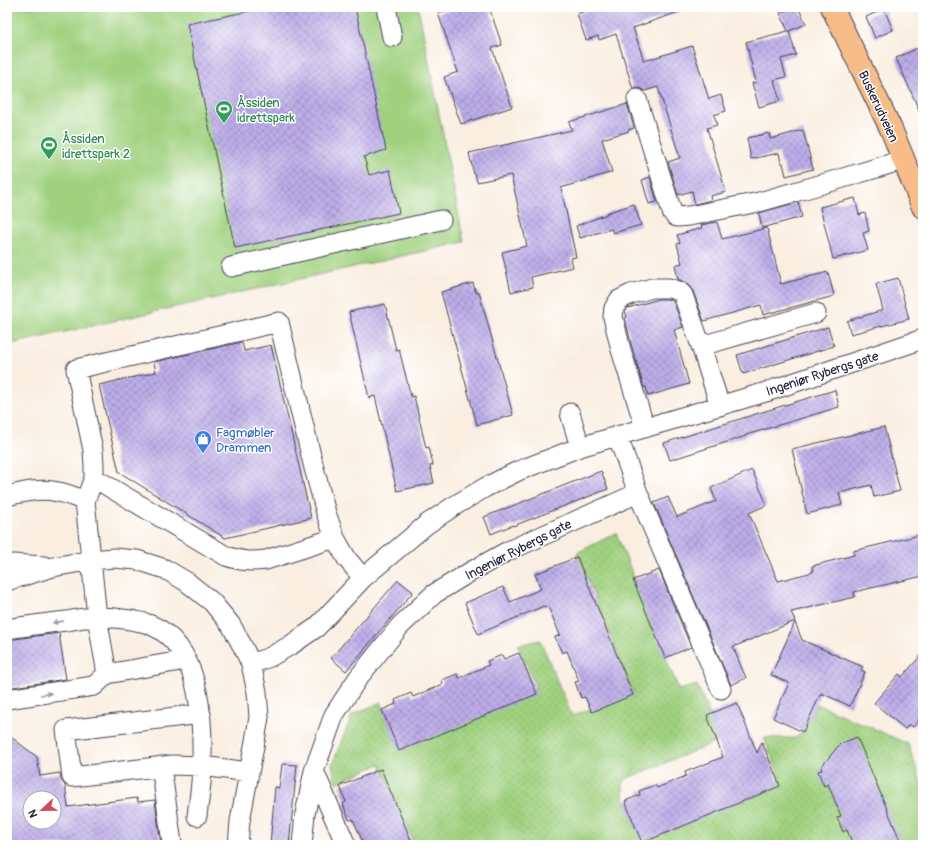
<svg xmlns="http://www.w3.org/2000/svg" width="930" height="852" font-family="Pangolin,sans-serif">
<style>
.grass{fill:url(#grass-dots);stroke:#617a5d}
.park{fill:#a0d17f;stroke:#617a5d}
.building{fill:url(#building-cross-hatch);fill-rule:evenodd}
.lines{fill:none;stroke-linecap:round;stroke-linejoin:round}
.minor-casing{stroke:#424154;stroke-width:21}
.major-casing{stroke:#424154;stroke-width:24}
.minor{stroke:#fff;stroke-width:19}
.major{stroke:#f7bd88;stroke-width:22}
.oneway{fill:#9c9ca7}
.labels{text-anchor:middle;stroke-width:3;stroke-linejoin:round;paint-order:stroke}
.leisure-label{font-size:13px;fill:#27864d;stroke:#fff;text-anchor:start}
.street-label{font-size:13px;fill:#22223b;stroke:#fff}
.shop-label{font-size:13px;fill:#366cbe;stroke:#fff;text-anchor:start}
</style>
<defs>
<pattern id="grass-dots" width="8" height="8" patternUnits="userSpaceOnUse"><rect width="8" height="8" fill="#a0d17f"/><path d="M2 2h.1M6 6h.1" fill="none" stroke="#8ab36f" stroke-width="1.8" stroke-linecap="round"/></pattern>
<pattern id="building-cross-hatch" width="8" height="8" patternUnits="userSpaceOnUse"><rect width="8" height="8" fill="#bdade9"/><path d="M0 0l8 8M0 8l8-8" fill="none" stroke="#998cbe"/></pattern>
</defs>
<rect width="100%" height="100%" fill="#fff"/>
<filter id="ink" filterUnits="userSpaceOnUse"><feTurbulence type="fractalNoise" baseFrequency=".025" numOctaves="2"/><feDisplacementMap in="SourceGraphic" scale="8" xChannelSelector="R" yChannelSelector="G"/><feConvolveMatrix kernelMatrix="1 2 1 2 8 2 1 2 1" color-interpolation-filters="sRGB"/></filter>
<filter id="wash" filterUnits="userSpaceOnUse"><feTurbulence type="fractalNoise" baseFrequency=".012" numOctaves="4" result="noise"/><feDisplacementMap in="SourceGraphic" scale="16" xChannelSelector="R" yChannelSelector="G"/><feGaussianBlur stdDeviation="0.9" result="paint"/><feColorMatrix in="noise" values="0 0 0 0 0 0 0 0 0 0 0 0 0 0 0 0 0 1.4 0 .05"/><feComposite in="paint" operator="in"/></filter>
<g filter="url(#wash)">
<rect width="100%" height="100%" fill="#faeee0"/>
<path class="grass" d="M616 533 679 690 697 685 721 740 623 780V795L640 837 781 780 764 738H795L801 734 817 704 908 744 923 788V845H415L380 764 336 783 332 765 352 715 381 702 399 744 536 687 518 645 540 640 572 716 633 692 577 553Z"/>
<path class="park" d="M7 7H418L464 242 7 345Z"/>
<g id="blocks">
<path class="building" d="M269 7H355L386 150 364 157 369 175 390 170 399 213 235 248 187 24Z
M457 7H489L502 45 492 48 512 107 461 124 444 77 458 72 438 13Z
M596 7H687V9L633 28 644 61 692 46 709 99 721 95 726 111 714 115 717 125 707 128 726 192 710 196 711 200 695 204 692 191 678 195 668 162 680 158 658 87 645 91 640 88 633 89 616 34 599 40 598 36 586 40 577 14Z
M795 7H798L806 24 789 31 796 55 781 59 786 77 774 80 780 101 759 107 752 83 756 82 746 42 788 31 780 13Z
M884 9 893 30 875 38 866 17Z
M918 48 919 51 923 49V119L896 58Z
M627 104 634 128 628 130 629 131 602 139 612 172 561 188 576 257 571 258 573 267 531 277 533 287 511 292 502 252 527 246 511 175 477 182 475 174H474L469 153 572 130 569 122Z
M803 130 813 169 786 176 783 163H781L779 153 751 159 747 138 769 133 770 139Z
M650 177 657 202 649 204 642 180Z
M855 198 859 215 865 213 869 231 863 233 868 250 833 259 820 207Z
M798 202 802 217 762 228 759 213Z
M634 204 641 225 613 233 611 229 580 238 576 226 607 214 606 213Z
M717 222 722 239 767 228 781 284 828 272 834 296 763 315 761 305 704 321 693 291 686 283 678 279 675 265 682 263 677 244 680 243 677 235 702 228 701 225Z
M898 278 909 319 851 334 847 321 883 310 876 284Z
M473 283 476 293 479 292 513 415 477 425 441 292Z
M659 299H667L673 301 683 327 674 330 689 384 648 396 646 387 644 388 632 347 625 318 627 317 625 311 628 308Z
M385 304 396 350 399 349 411 397 414 396 426 448 429 447 433 465 430 466 434 483 397 491 375 396 369 398 349 312Z
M828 327 834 346 743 374 737 355Z
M242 342 244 351 271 345 311 518 225 538 119 472 99 385 156 372 154 362Z
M835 390 839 407 746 435V436L670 460 664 443 759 413Z
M884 427 900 491 874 497 871 485 839 493 842 505 807 514 792 449Z
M752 470 767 505 749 513 778 581 813 572 812 566 854 555 853 551 920 535 923 549V576L854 592 855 597 791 612 795 621 733 647 746 678 731 685 654 503 668 497 677 517 716 501 711 488Z
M601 471 608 489 513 526V525L491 534 484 517Z
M577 557 633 695 592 712 585 697 581 698 575 682 579 681 567 651 562 653 555 637 560 635 548 606 544 607V606L478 634 465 603 503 587 510 602 541 589 535 574Z
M659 570 691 647 665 658 633 580Z
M398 580 413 592 346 671 331 658Z
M795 622 802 640 863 667 861 670 865 672 850 706 821 693 803 732 773 718 789 683 771 675Z
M59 633 66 679 7 688V640Z
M519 653 537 694 399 751 382 710 396 704 395 700 411 693 413 697 443 684 442 680 457 674 459 678 489 665 487 661 502 655 504 659Z
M923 653V715L913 727 909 724 905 729 874 703 899 674 902 677Z
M737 703 757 753 762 742 780 786 642 843 625 801 640 795 639 791 655 785 657 788 686 776 685 772 723 757 707 715Z
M7 734 37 757 40 776 60 773 61 779 63 783 65 785 68 807 137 798 138 802 155 800 161 845H7ZM30 798H54V822H30Z
M857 737 902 845H853L847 830 843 832 837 817 841 816 828 784 824 786 818 771 822 770 821 767 840 744Z
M282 764 297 765 289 845H270L275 787 279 788Z
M381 769 413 845H364L353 819 349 820 343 804 346 802 340 786Z"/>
</g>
</g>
<g filter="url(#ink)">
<use href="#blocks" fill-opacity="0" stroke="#424154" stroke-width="1"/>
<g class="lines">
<defs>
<path id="minor" d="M386 7 392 37
M637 99 672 212 675 216 677 217 689 216 759 202 833 181 890 164 903 158
M231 267 441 220
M701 346 816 313
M570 413 580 447
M645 428 621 350 613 317 614 308 619 300 631 294 652 288H669L679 291 683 295 701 346 720 406
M94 478 226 556C241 561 249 562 266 560L335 538
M638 493 721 689
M7 496C23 492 41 488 58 492 67 493 76 498 85 501
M7 565 13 564 44 566
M7 581 53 567 92 560 114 558 137 560 165 569 187 582 212 602 231 625 244 649 251 664 257 692 259 717 255 741 240 821 238 845
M7 629C27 626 47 623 67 621 77 619 87 617 97 617 111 617 138 620 151 625 201 646 203 719 202 765 202 782 199 799 197 816
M186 660 107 674 97 617 85 501 94 478V466L93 450 76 369 279 322 314 468 326 513 335 538 347 559 363 578
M251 664 270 657 291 645 317 627 363 578 427 524 454 506 486 487 518 471 580 447 766 392 923 339
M7 699 94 686 107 674
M201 714 66 730 72 777 173 765 202 766 249 772
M161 766 172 843
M314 771 346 845
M302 845 305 814 314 771 334 715 358 678 400 626 434 594 470 572 508 551 638 493 618 437"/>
<path id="major" d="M832 7 891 129 923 207"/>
</defs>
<use href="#minor" class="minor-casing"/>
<use href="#major" class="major-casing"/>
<use href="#minor" class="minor"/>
<use href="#major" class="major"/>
</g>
<defs><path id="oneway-solid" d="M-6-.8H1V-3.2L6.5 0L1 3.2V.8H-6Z"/></defs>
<g class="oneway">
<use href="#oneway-solid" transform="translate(58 622) rotate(172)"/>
<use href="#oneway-solid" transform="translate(46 694) rotate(-9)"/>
</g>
</g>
<defs>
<symbol id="stadium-pin" viewBox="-11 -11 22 30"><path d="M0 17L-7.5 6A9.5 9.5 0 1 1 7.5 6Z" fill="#2e9e5b" stroke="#fff"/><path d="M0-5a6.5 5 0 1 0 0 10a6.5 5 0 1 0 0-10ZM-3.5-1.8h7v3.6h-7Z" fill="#fff"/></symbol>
<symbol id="shop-pin" viewBox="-11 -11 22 30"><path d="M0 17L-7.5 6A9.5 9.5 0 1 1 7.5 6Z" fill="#3f7fe0" stroke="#fff"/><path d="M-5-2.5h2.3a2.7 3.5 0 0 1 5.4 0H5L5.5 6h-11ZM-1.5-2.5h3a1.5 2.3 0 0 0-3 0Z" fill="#fff"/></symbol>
</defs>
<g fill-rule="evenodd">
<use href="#stadium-pin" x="214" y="99" width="20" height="27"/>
<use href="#stadium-pin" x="39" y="135" width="20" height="27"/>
<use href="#shop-pin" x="193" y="429" width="20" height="27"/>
</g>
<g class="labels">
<g class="leisure-label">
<text x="237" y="107">Åssiden<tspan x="237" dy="15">idrettspark</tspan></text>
<text x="62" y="143">Åssiden<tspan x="62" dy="15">idrettspark 2</tspan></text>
</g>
<g class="street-label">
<text transform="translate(879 106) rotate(65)" y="5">Buskerudveien</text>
<text transform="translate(822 373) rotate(-18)" y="5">Ingeniør Rybergs gate</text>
<text transform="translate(518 549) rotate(-27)" y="5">Ingeniør Rybergs gate</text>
</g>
<g class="shop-label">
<text x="216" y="437">Fagmøbler<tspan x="216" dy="15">Drammen</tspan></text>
</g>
</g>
<rect width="930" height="852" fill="none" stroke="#fff" stroke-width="24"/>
<g transform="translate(42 810) rotate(248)"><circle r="19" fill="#ffffff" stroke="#a7a7b1"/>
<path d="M0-3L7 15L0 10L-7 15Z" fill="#d1495b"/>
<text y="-6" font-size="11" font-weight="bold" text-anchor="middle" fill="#22223b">N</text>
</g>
</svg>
